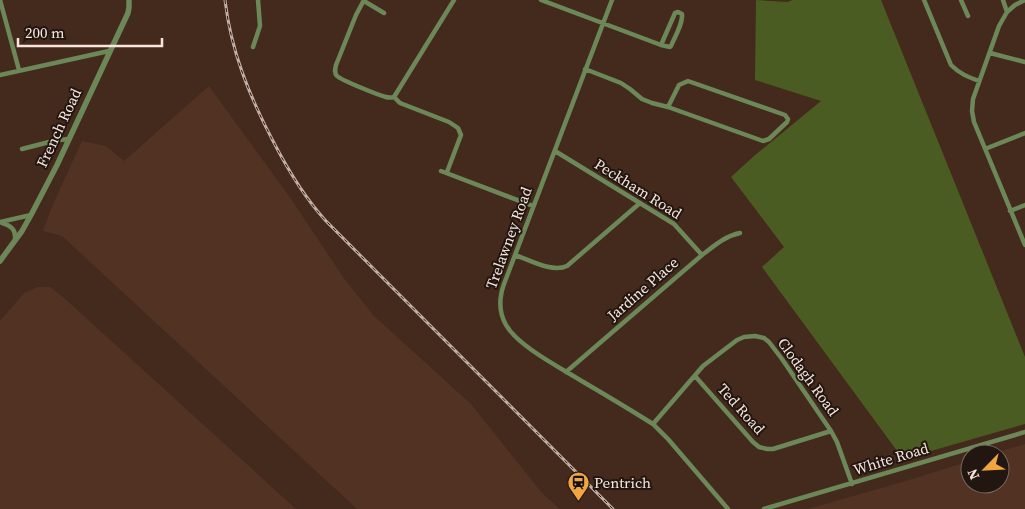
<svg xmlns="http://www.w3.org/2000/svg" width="1025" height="509" font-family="'Source Serif 4',serif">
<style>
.built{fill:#523222}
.green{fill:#4b5c22}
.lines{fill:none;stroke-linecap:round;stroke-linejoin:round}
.minor{stroke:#6c8858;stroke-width:4.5}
.tertiary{stroke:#6c8858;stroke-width:5.5}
.rail-casing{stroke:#c3afa5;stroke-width:3}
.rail{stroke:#221610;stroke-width:1;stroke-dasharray:4;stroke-linecap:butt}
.labels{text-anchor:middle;stroke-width:4;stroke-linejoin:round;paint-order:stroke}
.street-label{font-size:15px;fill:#f8e6de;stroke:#221610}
.poi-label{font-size:15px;fill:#f8e6de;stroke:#221610;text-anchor:start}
</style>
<rect width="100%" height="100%" fill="#442a1c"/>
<path class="built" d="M209 86 289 196 343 277 373 315 471 404 542 493 560 509H357L62 236 43 231 53 204 82 141 106 146 124 161Z
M38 287H50L63 297 296 509H0V321L24 293Z
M1025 444V509H808L899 483 970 461V484H1000V454H992Z"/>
<path class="green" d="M756 0 787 2 793 0H881L1025 357V424L903 459 762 267 784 247 731 177 754 156 821 101 755 80Z"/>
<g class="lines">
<path class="minor" d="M0 0 19 70
M364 0 356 15 336 65C335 69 334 73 337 76 341 80 378 95 386 97 389 98 390 98 394 97
M541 0 661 45 670 47 671 46C675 36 683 24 682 14L678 12 675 13 661 45
M612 0 504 284C499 298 498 311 506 325 518 346 559 367 580 380 604 394 629 409 653 424L668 439 728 509
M924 0 951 65C960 74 968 77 979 81
M961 0 968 16
M1003 0 1007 12
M1025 0 1015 5 1007 12 999 26 973 99 972 111 974 122 1025 245
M364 1 384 13
M253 47 260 26 258 0
M990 53 1025 62
M585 69 621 83 630 89 642 99 652 103 668 107 763 141 769 139 787 122 788 119 785 115 688 81 679 85 668 107
M0 75 109 51
M394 97 400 103 449 122 458 128 461 135 447 172
M394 97 454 0
M22 149 53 141 68 139
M985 149 1025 133
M555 151 674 224 702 255
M441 171 533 206
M1010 211 1025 205
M0 222 31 215
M2 223C12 226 16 230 15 240
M515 255C530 260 552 273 567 266L640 203
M566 372 702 255C714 246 725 236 740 233
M695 376 753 442 759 447 767 449H773L831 431
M653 424 703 366 737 340 744 337 755 336 764 338 769 342 782 359 831 431 837 442 852 484
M764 509 1025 432"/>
<path class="tertiary" d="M0 261 22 231 31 215 57 165 128 13 129 7V0"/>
<defs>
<path id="rail" d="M225 0C231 51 249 95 273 141 288 170 304 197 326 221L613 509"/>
</defs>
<use href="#rail" class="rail-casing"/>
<use href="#rail" class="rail"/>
</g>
<defs>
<symbol id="station-pin" viewBox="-11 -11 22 30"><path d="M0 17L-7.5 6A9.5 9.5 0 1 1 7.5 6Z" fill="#f1a540" stroke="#221610"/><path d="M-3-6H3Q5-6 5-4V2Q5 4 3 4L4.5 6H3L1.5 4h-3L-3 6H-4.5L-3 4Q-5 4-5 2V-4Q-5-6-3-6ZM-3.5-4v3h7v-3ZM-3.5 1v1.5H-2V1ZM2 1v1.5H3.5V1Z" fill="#111"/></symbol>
</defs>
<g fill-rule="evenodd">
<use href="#station-pin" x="566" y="470" width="25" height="34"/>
</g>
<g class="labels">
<g class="street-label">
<text transform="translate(59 128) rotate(-65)" y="5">French Road</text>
<text transform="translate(638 189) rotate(32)" y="5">Peckham Road</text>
<text transform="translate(509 238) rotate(-70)" y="5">Trelawney Road</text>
<text transform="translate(643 289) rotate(-41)" y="5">Jardine Place</text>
<text transform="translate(808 377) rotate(54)" y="5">Clodagh Road</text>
<text transform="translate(741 409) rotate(48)" y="5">Ted Road</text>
<text transform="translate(891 459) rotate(-17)" y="5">White Road</text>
</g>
<g class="poi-label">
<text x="594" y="488">Pentrich</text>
</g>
</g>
<g transform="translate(985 469) rotate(246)"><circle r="24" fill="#221610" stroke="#786962"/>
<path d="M0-4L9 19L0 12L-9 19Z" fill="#f1a540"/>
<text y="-8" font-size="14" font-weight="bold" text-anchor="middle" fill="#f8e6de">N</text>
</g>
<path d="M18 38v8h144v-8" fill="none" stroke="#f8e6de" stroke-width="2.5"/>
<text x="25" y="38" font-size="15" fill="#f8e6de" stroke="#221610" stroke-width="4" paint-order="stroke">200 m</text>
</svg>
